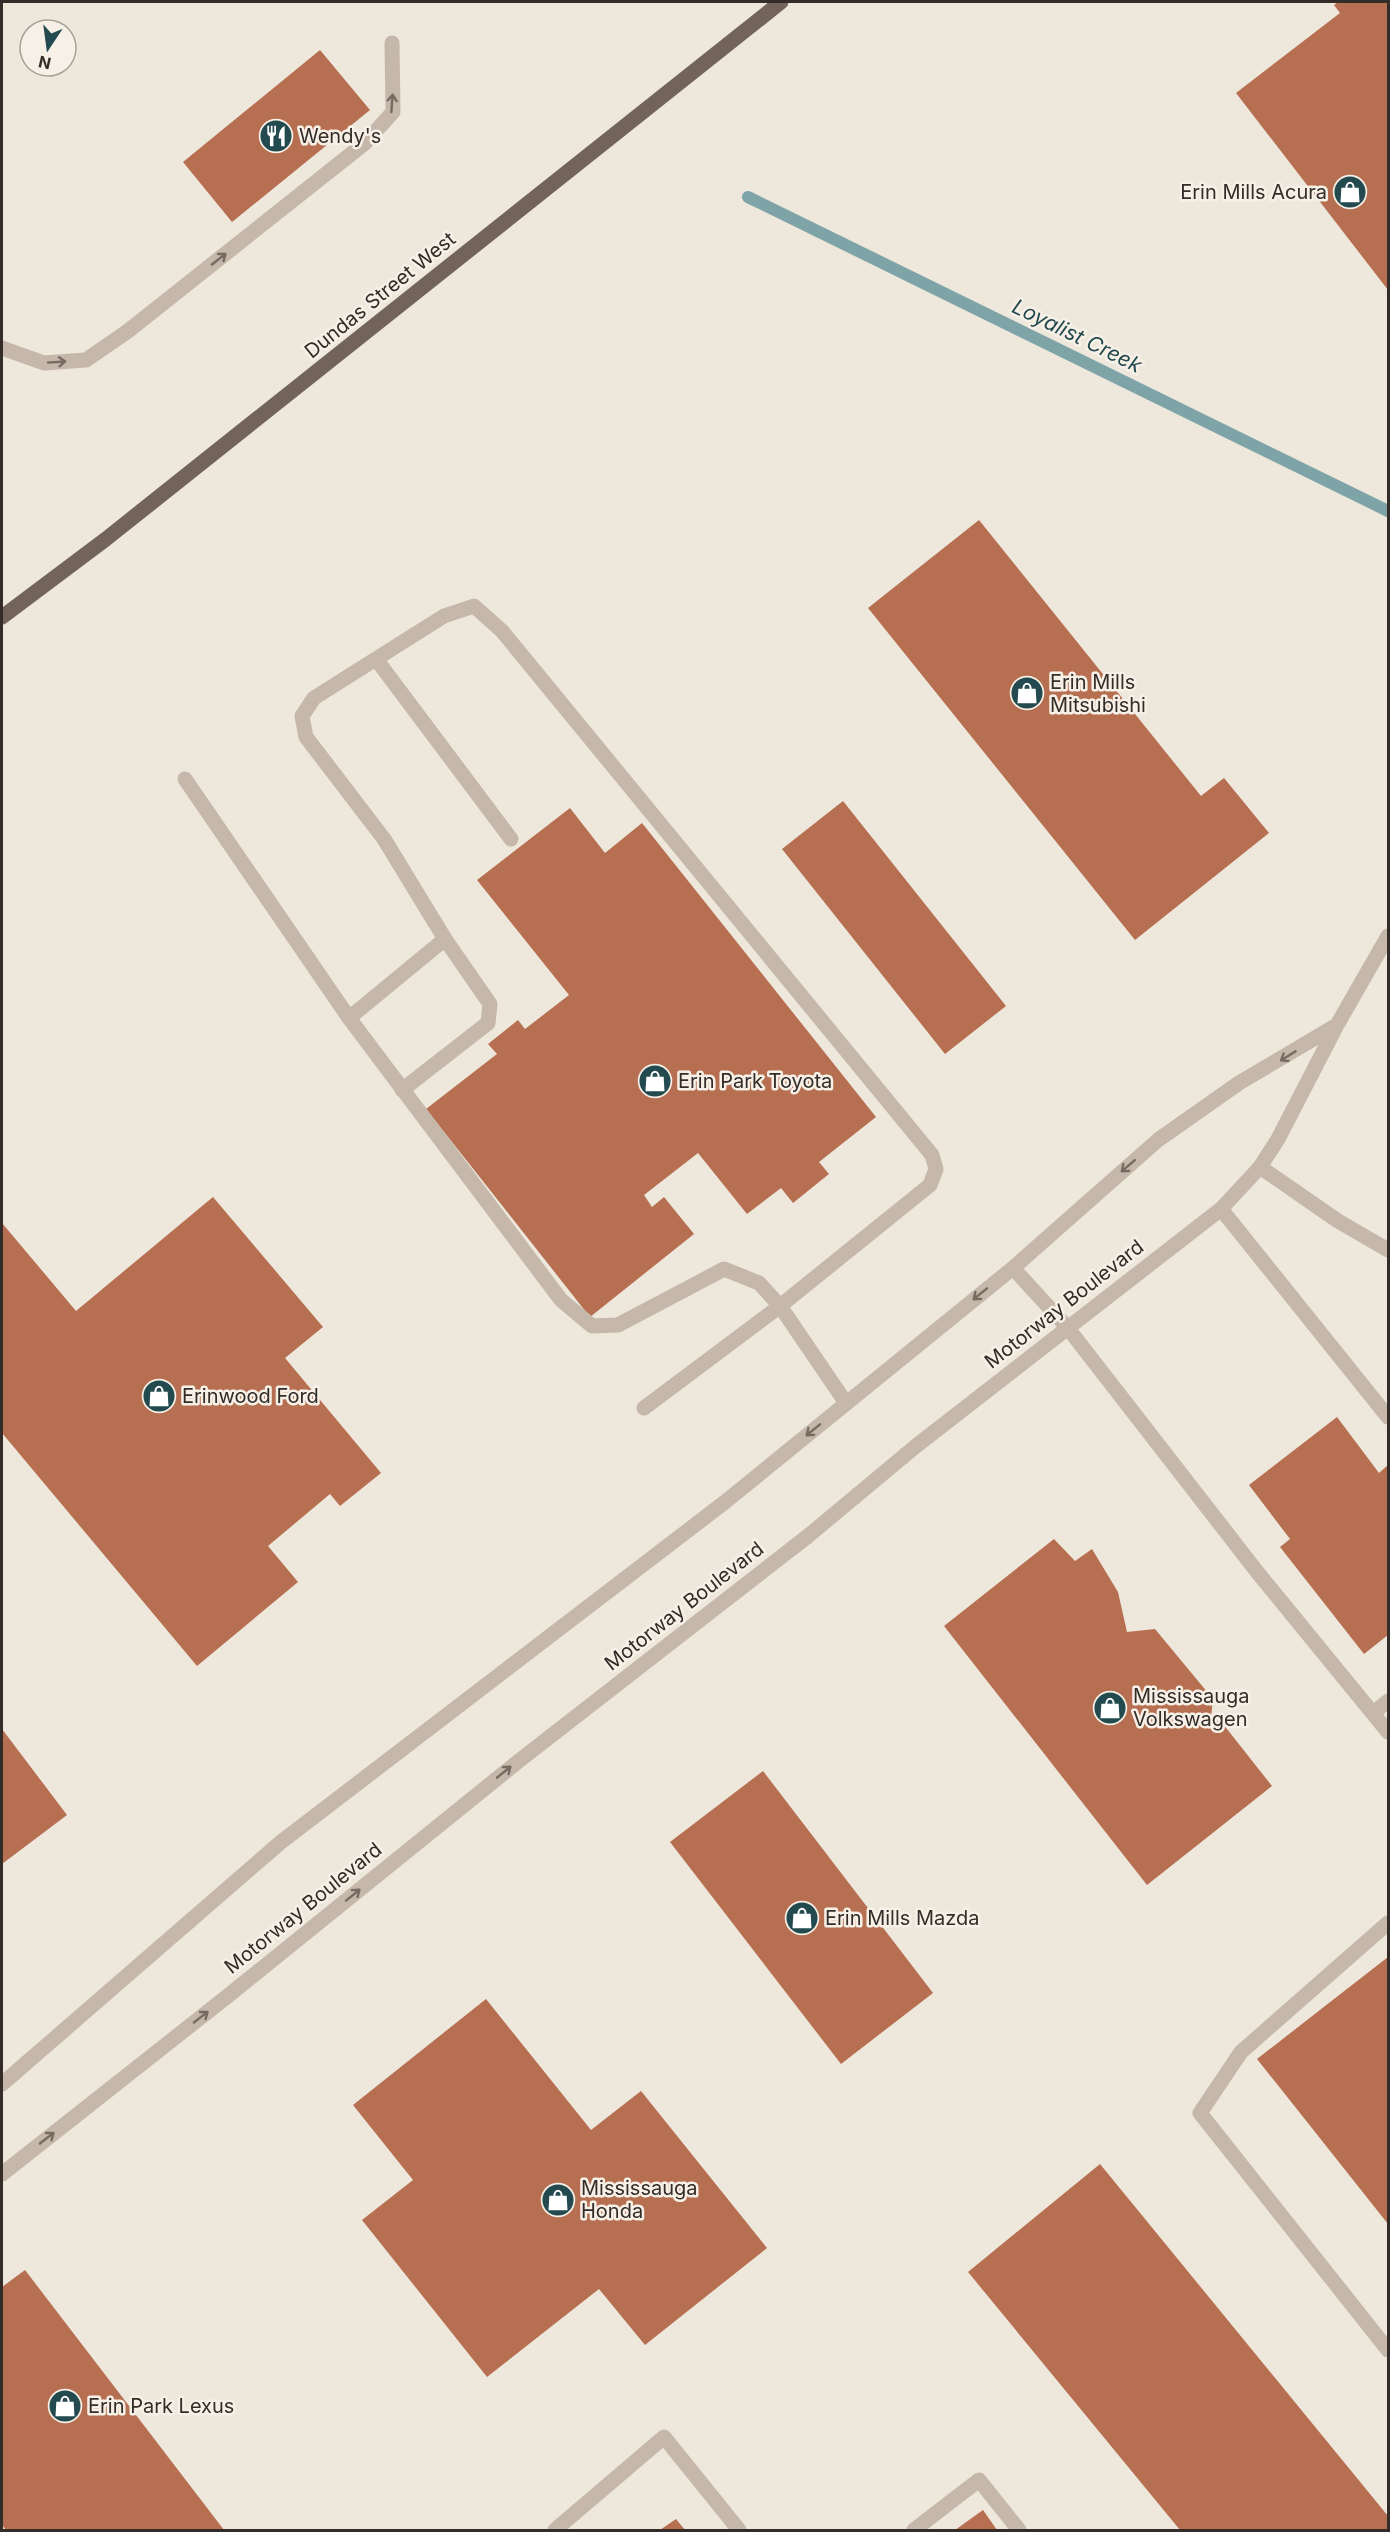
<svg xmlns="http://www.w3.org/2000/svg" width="1390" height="2532" font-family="Inter,sans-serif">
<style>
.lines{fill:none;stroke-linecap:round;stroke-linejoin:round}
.stream{stroke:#7ea4a8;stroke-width:12}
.building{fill:#b76f51}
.service{stroke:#c5b7a9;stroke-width:15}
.minor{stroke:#c5b7a9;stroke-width:15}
.primary{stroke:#73645b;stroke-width:15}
.oneway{stroke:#756b62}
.labels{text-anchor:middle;stroke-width:5;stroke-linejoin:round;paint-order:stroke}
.poi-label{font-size:20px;fill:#332c28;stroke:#f7f0e7;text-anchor:start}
.street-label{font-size:20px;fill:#332c28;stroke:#f7f0e7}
.water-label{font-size:21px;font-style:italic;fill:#234a4f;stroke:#f7f0e7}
</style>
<rect width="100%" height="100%" fill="#eee7dc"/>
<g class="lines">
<path class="stream" d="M748 197 1388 511"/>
</g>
<path class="building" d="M1338 2H1388V290L1236 93 1340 13 1334 5Z
M320 50 370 110 232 222 183 162Z
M979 520 1201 796 1224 778 1269 833 1135 940 868 608Z
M843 801 1006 1006 945 1054 782 849Z
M570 808 605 853 642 823 876 1117 819 1162 829 1174 793 1203 781 1188 747 1214 698 1153 644 1195 652 1207 664 1197 694 1234 590 1317 426 1109 497 1054 488 1044 518 1020 525 1029 569 995 477 880Z
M213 1197 323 1327 285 1358 381 1473 340 1506 330 1494 268 1546 298 1582 197 1666 2 1433V1223L76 1311Z
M1337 1417 1379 1473 1388 1465V1635L1364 1654 1280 1547 1290 1539 1249 1485Z
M1054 1539 1075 1561 1092 1549 1118 1592 1127 1632 1155 1629 1213 1699 1211 1717 1223 1724 1272 1786 1147 1885 944 1626Z
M2 1729 67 1815 2 1864Z
M763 1771 933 1993 841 2064 670 1842Z
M1388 1957V2224L1257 2059Z
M486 1999 591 2130 641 2091 767 2248 645 2345 599 2289 487 2377 362 2220 413 2180 353 2105Z
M1100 2164 1388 2516V2530H1180L968 2272Z
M25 2270 224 2530H6L2 2525V2287Z
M983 2510 997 2530H955Z
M676 2519 685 2530H660Z"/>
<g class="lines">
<path class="service" d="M2 348 44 363 86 360 128 331 365 143 393 112 392 43
M376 659 511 839
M185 779 349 1018 561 1300 592 1326 618 1325 724 1269 759 1283 780 1306 846 1403
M349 1018 445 939 384 839 306 737 302 716 314 698 444 616 474 606 502 631 932 1155 936 1169 930 1185 780 1306 644 1408
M402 1090 488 1023 490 1004 445 939
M1260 1167 1338 1221 1388 1250
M1221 1209 1388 1417
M1013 1268 1067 1327 1258 1573 1388 1732
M1373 1713 1388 1701
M1388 1923 1241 2052 1200 2113 1388 2350
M555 2530 664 2437 739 2530
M914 2530 979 2480 1019 2530"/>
<path class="minor" d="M2 2084 281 1842 725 1502 1013 1268 1158 1140 1239 1083 1337 1025
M2 2174 229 1995 520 1760 808 1536 916 1446 1221 1209 1260 1167 1278 1139 1337 1025 1388 936"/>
<path class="primary" d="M2 617 106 539 781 2"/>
</g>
<defs><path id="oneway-shaft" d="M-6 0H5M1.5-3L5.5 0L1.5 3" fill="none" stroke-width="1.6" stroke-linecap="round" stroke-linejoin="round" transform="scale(1.5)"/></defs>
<g class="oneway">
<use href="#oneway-shaft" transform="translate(392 103) rotate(-86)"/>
<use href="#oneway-shaft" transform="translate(219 259) rotate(-38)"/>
<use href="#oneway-shaft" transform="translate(57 362) rotate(-4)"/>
<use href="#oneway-shaft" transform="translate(1288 1056) rotate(148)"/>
<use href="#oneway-shaft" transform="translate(1128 1166) rotate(139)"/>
<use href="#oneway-shaft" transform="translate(980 1294) rotate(141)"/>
<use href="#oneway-shaft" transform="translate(813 1430) rotate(141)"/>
<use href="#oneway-shaft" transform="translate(504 1772) rotate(-39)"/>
<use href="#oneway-shaft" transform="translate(353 1895) rotate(-39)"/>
<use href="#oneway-shaft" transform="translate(201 2017) rotate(-38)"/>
<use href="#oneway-shaft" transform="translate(47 2138) rotate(-38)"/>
</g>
<defs>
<symbol id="restaurant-disc" viewBox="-11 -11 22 22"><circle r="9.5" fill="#234a4f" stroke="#f7f0e7"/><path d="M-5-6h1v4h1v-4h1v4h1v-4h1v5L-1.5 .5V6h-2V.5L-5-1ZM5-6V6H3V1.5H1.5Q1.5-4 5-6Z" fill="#fff"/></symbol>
<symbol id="shop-disc" viewBox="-11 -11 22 22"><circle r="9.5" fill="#234a4f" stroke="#f7f0e7"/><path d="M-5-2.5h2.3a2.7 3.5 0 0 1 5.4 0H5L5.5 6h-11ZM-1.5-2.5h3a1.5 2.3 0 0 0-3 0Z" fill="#fff"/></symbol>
</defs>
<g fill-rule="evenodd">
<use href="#restaurant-disc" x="257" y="117" width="38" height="38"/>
<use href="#shop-disc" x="1331" y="173" width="38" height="38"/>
<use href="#shop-disc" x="1008" y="674" width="38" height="38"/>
<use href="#shop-disc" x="636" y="1062" width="38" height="38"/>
<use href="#shop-disc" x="140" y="1377" width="38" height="38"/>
<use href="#shop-disc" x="1091" y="1689" width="38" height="38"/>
<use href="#shop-disc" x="783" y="1899" width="38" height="38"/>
<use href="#shop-disc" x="539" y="2181" width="38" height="38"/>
<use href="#shop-disc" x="46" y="2387" width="38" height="38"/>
</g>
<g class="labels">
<g class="poi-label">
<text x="299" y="143">Wendy's</text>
<text x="1327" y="199" text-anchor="end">Erin Mills Acura</text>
<text x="1050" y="689">Erin Mills<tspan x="1050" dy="23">Mitsubishi</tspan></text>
<text x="678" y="1088">Erin Park Toyota</text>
<text x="182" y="1403">Erinwood Ford</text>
<text x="1133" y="1703">Mississauga<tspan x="1133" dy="23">Volkswagen</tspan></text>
<text x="825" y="1925">Erin Mills Mazda</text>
<text x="581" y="2195">Mississauga<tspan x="581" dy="23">Honda</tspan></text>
<text x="88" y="2413">Erin Park Lexus</text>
</g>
<g class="street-label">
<text transform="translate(380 295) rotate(-39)" y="7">Dundas Street West</text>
<text transform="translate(1064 1304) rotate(-38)" y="7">Motorway Boulevard</text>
<text transform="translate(684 1606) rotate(-38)" y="7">Motorway Boulevard</text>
<text transform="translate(303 1908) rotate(-39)" y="7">Motorway Boulevard</text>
</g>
<g class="water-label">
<text transform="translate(1077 336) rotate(26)" y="7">Loyalist Creek</text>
</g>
</g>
<rect width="1390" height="2532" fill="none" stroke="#332c28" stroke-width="6"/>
<g transform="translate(48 48) rotate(193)"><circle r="28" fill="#f7f0e7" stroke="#a9a29b" stroke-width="1.5"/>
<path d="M0-4.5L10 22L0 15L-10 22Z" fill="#234a4f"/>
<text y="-9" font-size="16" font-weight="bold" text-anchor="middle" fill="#332c28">N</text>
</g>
</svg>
